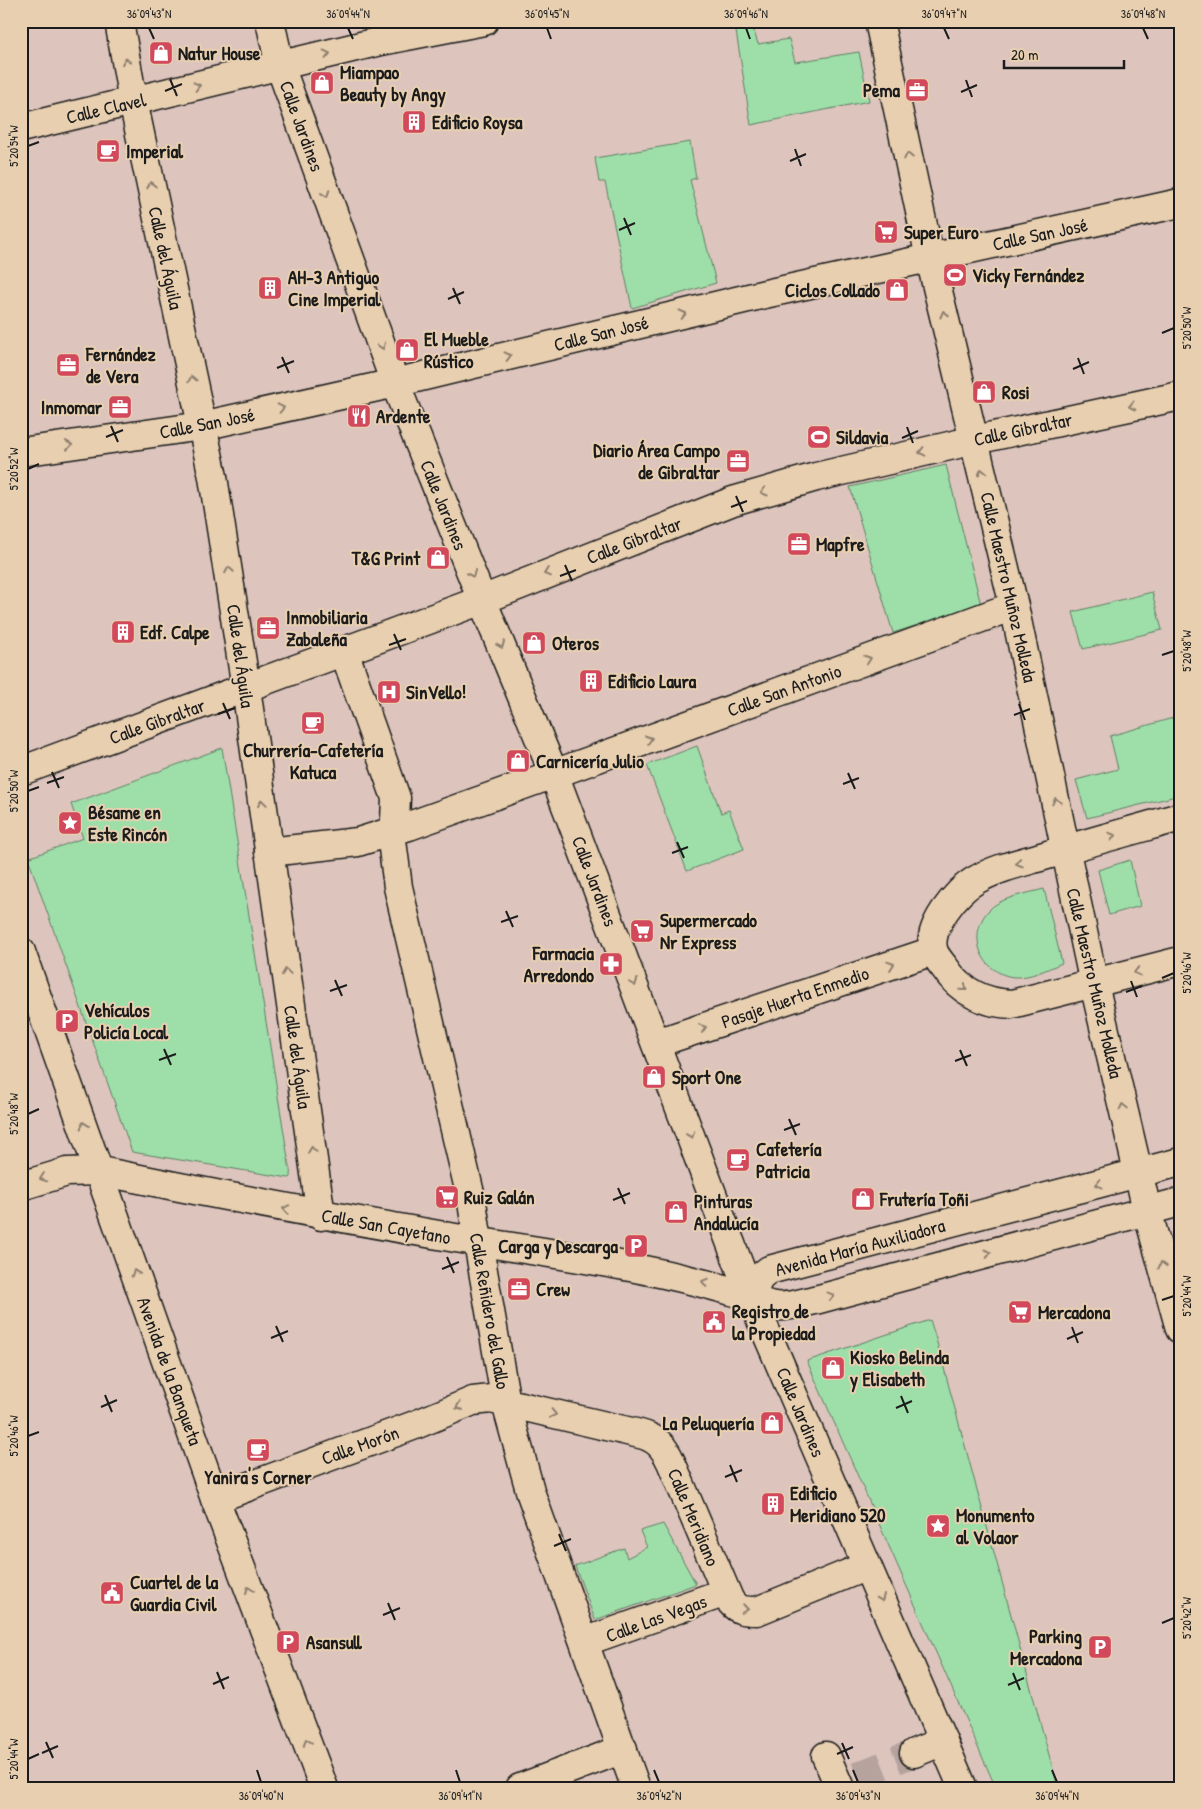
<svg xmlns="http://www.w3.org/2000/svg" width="1201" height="1809" font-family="'Patrick Hand',sans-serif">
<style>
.green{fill:#9edfa9;stroke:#5d7e62}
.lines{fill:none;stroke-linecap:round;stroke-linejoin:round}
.pedestrian-tunnel{stroke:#b6a39e;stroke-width:28;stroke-dasharray:28 14;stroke-linecap:butt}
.pedestrian-casing{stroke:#1c1c1c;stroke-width:31}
.minor-casing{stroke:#1c1c1c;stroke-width:31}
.tertiary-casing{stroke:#1c1c1c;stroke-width:31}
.secondary-casing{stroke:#1c1c1c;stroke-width:31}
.pedestrian{stroke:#e8cfb0;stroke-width:28}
.minor{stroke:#e8cfb0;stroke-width:28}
.tertiary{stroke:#e8cfb0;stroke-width:28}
.secondary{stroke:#e8cfb0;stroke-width:28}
.oneway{stroke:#8c7e6d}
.ticks{fill:none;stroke:#1c1c1c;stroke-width:2}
.labels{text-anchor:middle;stroke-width:4;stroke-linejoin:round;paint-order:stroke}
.poi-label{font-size:19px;font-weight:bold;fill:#1c1c1c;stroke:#e8cfb0;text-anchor:start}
.street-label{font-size:19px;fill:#1c1c1c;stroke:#e8cfb0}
.neatline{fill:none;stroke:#1c1c1c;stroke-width:2}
.ticks-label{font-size:12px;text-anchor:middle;fill:#1c1c1c}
</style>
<rect width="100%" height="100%" fill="#ddc5be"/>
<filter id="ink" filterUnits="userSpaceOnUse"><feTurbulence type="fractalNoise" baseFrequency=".02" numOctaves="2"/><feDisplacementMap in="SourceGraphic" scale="10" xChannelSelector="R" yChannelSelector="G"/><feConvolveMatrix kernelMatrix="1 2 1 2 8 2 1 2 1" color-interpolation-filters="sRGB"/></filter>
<g filter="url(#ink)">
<path class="green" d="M751 22 758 44 789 39 795 62 859 52 869 101 751 125 735 25Z
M690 142 696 178 690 180 716 283 632 308 605 182H599L595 158Z
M946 465 981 605 893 633 850 487Z
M1152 592 1162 630 1083 649 1073 612Z
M1180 716V795L1087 818 1076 780 1118 769 1110 736Z
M697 746 721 813 729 810 744 849 687 871 647 765Z
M222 748 291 1177 289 1178 132 1152 28 858 83 838 71 804Z
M1130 860 1140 906 1109 915 1098 870Z
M1044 889 1062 963C1047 969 1031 978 1014 977 982 974 966 936 988 911 1000 897 1026 894 1044 889Z
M930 1320 936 1339 1058 1788H996L807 1361Z
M663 1524 696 1584 595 1620 575 1566 624 1548 627 1558 647 1547 640 1531Z"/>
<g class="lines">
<path class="pedestrian-tunnel" d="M857 1776 914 1753"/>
<defs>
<path id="pedestrian" d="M344 651 396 798 395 821 391 833 398 887 472 1202 478 1242
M269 852 358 842 409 826 554 774
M914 1753 943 1741
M826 1756 840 1788
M520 1788 623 1749"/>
<path id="minor" d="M270 21 280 66 395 383 482 600
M879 21 930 258 1014 606 1094 984 1147 1210 1180 1329
M21 452 202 426 395 383 765 294 1180 203
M246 688 321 1216
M554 774 1014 606
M1180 817C1134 830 1089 842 1044 856 1021 863 996 868 976 880 957 890 925 929 934 952 936 957 941 963 945 968 960 991 984 1003 1012 1004L1180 961
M657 1043 933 951
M21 1186 67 1172 100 1171C217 1195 333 1217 450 1237 551 1254 653 1266 751 1297
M478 1242 506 1403 531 1494 636 1788
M215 1499 415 1425 473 1401 491 1399 640 1434C657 1438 664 1447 671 1462L730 1601C738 1611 745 1611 757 1611L867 1566
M584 1642 726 1592"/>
<path id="tertiary" d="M119 21 133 101 213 477 246 688
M21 952 215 1499 324 1788
M1180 1162 769 1270 759 1278 751 1297C777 1313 791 1305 819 1299L1180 1202"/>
<path id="secondary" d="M21 128 381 41 484 21
M482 600 554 774 751 1297 963 1788
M21 771 482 600 733 501 816 477 975 440 1180 396"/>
</defs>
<use href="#pedestrian" class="pedestrian-casing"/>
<use href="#minor" class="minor-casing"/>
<use href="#tertiary" class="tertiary-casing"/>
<use href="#secondary" class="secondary-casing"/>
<use href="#pedestrian" class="pedestrian"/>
<use href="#minor" class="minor"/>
<use href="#tertiary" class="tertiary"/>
<use href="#secondary" class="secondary"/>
</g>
<defs><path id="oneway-chevron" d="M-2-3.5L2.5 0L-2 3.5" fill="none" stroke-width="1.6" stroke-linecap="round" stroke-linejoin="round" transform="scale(1.25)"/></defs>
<g class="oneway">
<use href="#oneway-chevron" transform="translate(327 54) rotate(-13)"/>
<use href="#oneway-chevron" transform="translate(126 61) rotate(-100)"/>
<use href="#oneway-chevron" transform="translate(197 86) rotate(-14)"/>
<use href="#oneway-chevron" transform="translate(908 156) rotate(-102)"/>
<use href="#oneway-chevron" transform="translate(151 185) rotate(-102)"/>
<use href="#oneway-chevron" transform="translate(326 194) rotate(70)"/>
<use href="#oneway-chevron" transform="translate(683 314) rotate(-14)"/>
<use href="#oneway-chevron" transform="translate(944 314) rotate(-104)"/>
<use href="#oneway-chevron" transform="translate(382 346) rotate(70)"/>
<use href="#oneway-chevron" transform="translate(508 356) rotate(-14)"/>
<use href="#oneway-chevron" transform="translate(192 379) rotate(-102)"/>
<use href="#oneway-chevron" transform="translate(1132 406) rotate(168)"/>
<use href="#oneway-chevron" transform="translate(281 408) rotate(-13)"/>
<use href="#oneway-chevron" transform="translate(69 445) rotate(-8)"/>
<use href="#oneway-chevron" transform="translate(922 452) rotate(167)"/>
<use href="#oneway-chevron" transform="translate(982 472) rotate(-103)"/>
<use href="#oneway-chevron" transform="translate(764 492) rotate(163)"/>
<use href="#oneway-chevron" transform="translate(229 570) rotate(-99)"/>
<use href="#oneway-chevron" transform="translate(547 573) rotate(159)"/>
<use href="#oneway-chevron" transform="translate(472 574) rotate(68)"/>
<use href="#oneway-chevron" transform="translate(501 645) rotate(68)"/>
<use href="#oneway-chevron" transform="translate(868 659) rotate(-20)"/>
<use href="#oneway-chevron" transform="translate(649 739) rotate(-20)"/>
<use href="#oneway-chevron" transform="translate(1056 801) rotate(-102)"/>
<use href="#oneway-chevron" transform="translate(262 803) rotate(-98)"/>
<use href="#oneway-chevron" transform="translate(1112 836) rotate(-16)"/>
<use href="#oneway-chevron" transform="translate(1019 863) rotate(163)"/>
<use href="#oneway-chevron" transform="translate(891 965) rotate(-19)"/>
<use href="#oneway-chevron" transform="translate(286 972) rotate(-98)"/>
<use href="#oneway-chevron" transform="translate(1137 972) rotate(165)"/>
<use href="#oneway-chevron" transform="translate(634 983) rotate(69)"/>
<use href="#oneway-chevron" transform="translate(964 988) rotate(39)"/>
<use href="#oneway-chevron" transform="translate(703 1028) rotate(-18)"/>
<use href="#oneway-chevron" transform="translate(1123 1107) rotate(-103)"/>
<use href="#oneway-chevron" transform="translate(84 1125) rotate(-110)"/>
<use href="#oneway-chevron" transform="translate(691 1135) rotate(70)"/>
<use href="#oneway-chevron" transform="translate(312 1150) rotate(-98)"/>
<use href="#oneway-chevron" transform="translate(43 1178) rotate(161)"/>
<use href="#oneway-chevron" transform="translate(1099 1184) rotate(165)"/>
<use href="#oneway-chevron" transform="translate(286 1209) rotate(-169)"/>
<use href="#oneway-chevron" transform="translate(988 1253) rotate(-15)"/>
<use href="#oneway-chevron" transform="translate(1162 1265) rotate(-105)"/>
<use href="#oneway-chevron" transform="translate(135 1273) rotate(-109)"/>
<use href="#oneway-chevron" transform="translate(705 1282) rotate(-165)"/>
<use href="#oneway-chevron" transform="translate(831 1296) rotate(-15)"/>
<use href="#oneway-chevron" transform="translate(459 1407) rotate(157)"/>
<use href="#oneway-chevron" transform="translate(553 1414) rotate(13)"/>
<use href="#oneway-chevron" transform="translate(249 1590) rotate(-111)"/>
<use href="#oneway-chevron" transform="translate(881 1598) rotate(67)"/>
<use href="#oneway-chevron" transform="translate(745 1609) rotate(9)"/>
<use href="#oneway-chevron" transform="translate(307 1742) rotate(-111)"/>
</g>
</g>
<path class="ticks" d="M149 28 154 39M348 28 353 39M547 28 551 39M746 28 750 39M944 28 949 39M1143 28 1148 39M170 79 177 96M966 80 972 97M165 91 182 84M961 92 977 85M28 146 39 142M795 149 801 166M790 161 806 154M624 218 631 235M619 230 635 223M453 288 460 304M448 299 464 292M1162 333 1174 328M282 357 289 373M1078 358 1084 374M277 368 294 361M1073 369 1089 362M111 426 118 442M907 427 913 443M106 437 123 430M902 438 918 431M28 469 39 464M736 496 743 512M731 507 747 501M565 565 572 581M560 576 576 570M394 634 401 650M389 645 406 639M1162 655 1174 651M223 703 230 719M1019 704 1025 720M218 714 235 708M1014 715 1030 709M52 772 59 788M848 773 855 789M47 783 64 777M843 784 859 778M28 791 39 787M677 842 684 858M672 853 688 847M506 911 513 927M501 922 518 916M1162 978 1174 973M335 980 342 996M1131 981 1137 997M330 991 347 985M1126 992 1142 986M164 1049 171 1065M960 1050 967 1066M159 1060 176 1054M955 1061 971 1055M28 1114 39 1109M789 1119 796 1135M784 1130 800 1124M618 1188 625 1204M613 1200 630 1193M447 1257 454 1273M442 1269 459 1262M1162 1300 1174 1296M276 1326 283 1342M1072 1327 1078 1343M271 1338 288 1331M1067 1339 1083 1332M105 1395 112 1412M901 1396 908 1413M101 1407 117 1400M896 1408 912 1401M28 1436 39 1432M730 1465 737 1482M725 1477 742 1470M559 1534 566 1551M554 1546 571 1539M388 1603 395 1620M383 1615 400 1608M1162 1623 1174 1618M217 1672 224 1689M1013 1673 1020 1690M213 1684 229 1677M1008 1685 1024 1678M46 1742 53 1758M842 1743 849 1759M42 1753 58 1746M837 1754 853 1747M28 1759 39 1754M257 1770 261 1782M456 1770 460 1782M654 1770 659 1782M853 1770 858 1782M1052 1770 1057 1782"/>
<defs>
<symbol id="shop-square" viewBox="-11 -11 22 22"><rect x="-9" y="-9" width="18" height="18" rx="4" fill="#d1495b" stroke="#e8cfb0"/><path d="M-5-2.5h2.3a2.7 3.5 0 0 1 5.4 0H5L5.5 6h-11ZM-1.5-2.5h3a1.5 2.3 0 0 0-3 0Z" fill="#fff"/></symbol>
<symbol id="office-square" viewBox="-11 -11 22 22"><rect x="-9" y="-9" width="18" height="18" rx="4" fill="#d1495b" stroke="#e8cfb0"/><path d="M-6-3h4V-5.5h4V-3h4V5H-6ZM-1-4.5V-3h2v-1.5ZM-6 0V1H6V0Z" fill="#fff"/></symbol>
<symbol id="building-square" viewBox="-11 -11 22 22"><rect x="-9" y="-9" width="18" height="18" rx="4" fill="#d1495b" stroke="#e8cfb0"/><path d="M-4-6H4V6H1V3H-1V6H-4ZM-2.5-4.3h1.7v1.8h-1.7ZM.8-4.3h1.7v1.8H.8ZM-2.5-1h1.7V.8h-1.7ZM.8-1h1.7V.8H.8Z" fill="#fff"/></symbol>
<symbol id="cafe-square" viewBox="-11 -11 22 22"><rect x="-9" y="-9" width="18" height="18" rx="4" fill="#d1495b" stroke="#e8cfb0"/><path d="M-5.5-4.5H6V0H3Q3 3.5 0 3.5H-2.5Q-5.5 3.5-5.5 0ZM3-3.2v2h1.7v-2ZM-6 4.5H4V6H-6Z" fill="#fff"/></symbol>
<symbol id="supermarket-square" viewBox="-11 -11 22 22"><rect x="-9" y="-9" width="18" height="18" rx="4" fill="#d1495b" stroke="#e8cfb0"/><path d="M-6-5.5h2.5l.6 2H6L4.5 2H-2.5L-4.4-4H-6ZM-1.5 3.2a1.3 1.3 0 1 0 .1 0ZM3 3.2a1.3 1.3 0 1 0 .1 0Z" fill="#fff"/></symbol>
<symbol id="stadium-square" viewBox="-11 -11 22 22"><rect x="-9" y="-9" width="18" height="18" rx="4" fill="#d1495b" stroke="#e8cfb0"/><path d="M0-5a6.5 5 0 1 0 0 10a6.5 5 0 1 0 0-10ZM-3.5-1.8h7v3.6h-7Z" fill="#fff"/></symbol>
<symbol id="restaurant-square" viewBox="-11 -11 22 22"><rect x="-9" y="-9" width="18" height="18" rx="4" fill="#d1495b" stroke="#e8cfb0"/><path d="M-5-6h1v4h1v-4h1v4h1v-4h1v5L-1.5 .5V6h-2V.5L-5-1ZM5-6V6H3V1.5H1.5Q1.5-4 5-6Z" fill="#fff"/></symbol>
<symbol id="hospital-square" viewBox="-11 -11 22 22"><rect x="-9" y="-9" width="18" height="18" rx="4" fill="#d1495b" stroke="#e8cfb0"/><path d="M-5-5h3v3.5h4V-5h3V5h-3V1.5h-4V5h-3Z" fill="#fff"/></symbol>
<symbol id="sight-square" viewBox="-11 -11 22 22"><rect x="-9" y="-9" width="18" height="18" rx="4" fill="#d1495b" stroke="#e8cfb0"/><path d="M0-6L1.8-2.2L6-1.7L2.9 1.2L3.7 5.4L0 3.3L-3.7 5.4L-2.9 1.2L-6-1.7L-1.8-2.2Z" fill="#fff"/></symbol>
<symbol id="pharmacy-square" viewBox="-11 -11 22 22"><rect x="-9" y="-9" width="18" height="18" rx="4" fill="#d1495b" stroke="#e8cfb0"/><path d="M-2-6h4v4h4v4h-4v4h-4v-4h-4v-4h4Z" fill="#fff"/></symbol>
<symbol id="parking-square" viewBox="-11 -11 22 22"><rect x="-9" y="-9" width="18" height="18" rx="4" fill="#d1495b" stroke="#e8cfb0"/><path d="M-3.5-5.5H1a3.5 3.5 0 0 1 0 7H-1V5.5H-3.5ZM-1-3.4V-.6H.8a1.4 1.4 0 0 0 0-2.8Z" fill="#fff"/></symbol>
<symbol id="civic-square" viewBox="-11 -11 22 22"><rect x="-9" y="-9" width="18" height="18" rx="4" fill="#d1495b" stroke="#e8cfb0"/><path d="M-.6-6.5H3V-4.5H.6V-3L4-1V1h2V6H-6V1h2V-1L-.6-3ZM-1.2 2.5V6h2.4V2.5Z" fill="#fff"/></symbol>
</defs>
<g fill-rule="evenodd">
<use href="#shop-square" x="147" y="39" width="28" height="28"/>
<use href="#shop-square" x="308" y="69" width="28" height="28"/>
<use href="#office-square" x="903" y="76" width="28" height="28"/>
<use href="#building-square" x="400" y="108" width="28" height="28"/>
<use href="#cafe-square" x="94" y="137" width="28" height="28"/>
<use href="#supermarket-square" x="872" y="218" width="28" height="28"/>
<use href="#stadium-square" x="941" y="261" width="28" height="28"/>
<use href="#building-square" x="256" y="274" width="28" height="28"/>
<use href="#shop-square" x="883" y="276" width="28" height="28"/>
<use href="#shop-square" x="393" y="336" width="28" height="28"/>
<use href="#office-square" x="54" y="351" width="28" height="28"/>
<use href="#shop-square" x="970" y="378" width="28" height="28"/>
<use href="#office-square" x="106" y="393" width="28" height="28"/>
<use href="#restaurant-square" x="345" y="402" width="28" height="28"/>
<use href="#stadium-square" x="805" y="423" width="28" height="28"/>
<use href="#office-square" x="724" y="447" width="28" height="28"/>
<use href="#office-square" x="785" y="530" width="28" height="28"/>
<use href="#shop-square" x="424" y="544" width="28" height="28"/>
<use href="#office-square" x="254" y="614" width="28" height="28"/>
<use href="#building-square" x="109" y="618" width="28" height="28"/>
<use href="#shop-square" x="520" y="629" width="28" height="28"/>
<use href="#building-square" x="577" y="667" width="28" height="28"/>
<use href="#hospital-square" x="375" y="678" width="28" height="28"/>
<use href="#cafe-square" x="299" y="709" width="28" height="28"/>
<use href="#shop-square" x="504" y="747" width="28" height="28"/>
<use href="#sight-square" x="56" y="809" width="28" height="28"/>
<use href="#supermarket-square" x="628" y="917" width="28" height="28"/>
<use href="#pharmacy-square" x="597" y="950" width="28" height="28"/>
<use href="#parking-square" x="53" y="1007" width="28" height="28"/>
<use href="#shop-square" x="640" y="1063" width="28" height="28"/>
<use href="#cafe-square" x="724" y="1146" width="28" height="28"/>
<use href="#supermarket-square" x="433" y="1183" width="28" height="28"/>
<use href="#shop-square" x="849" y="1185" width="28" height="28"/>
<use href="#shop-square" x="662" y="1198" width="28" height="28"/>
<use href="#parking-square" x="622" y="1232" width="28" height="28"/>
<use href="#office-square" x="505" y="1275" width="28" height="28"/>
<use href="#supermarket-square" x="1006" y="1298" width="28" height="28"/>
<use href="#civic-square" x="700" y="1308" width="28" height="28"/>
<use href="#shop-square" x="819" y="1354" width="28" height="28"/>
<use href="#shop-square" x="758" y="1409" width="28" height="28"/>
<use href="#cafe-square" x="244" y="1436" width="28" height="28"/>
<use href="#building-square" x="759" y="1490" width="28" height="28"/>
<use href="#sight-square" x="924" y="1512" width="28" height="28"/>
<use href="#civic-square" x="98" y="1579" width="28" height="28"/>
<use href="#parking-square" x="274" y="1628" width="28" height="28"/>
<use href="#parking-square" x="1086" y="1633" width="28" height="28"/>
</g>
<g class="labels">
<g class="poi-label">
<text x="178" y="60">Natur House</text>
<text x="340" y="79">Miampao<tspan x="340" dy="22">Beauty by Angy</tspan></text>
<text x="900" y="97" text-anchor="end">Pema</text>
<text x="432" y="129">Edificio Roysa</text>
<text x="126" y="158">Imperial</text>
<text x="904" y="239">Super Euro</text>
<text x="972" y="282">Vicky Fernández</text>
<text x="288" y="284">AH-3 Antiguo<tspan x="288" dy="22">Cine Imperial</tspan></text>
<text x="880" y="297" text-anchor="end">Ciclos Collado</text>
<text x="424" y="346">El Mueble<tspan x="424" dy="22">Rústico</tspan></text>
<text x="86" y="361">Fernández<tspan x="86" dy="22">de Vera</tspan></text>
<text x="1002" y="399">Rosi</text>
<text x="102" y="414" text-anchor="end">Inmomar</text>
<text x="376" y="423">Ardente</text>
<text x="836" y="444">Sildavia</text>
<text x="720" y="457" text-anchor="end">Diario Área Campo<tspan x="720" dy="22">de Gibraltar</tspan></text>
<text x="816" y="551">Mapfre</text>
<text x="420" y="565" text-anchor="end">T&amp;G Print</text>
<text x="286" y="624">Inmobiliaria<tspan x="286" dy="22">Zabaleña</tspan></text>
<text x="140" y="639">Edf. Calpe</text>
<text x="552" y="650">Oteros</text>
<text x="608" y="688">Edificio Laura</text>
<text x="406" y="699">SinVello!</text>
<text x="313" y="757" text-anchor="middle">Churrería-Cafetería<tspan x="313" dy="22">Katuca</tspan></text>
<text x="536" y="768">Carnicería Julio</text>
<text x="88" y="819">Bésame en<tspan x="88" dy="22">Este Rincón</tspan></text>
<text x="660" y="927">Supermercado<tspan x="660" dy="22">Nr Express</tspan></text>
<text x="594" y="960" text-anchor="end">Farmacia<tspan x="594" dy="22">Arredondo</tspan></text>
<text x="84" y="1017">Vehículos<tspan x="84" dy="22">Policía Local</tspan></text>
<text x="672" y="1084">Sport One</text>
<text x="756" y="1156">Cafetería<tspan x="756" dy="22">Patricia</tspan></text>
<text x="464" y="1204">Ruiz Galán</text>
<text x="880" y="1206">Frutería Toñi</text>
<text x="694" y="1208">Pinturas<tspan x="694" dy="22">Andalucía</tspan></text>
<text x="618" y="1253" text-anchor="end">Carga y Descarga</text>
<text x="536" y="1296">Crew</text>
<text x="732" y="1318">Registro de<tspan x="732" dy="22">la Propiedad</tspan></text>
<text x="1038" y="1319">Mercadona</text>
<text x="850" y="1364">Kiosko Belinda<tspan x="850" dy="22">y Elisabeth</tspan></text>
<text x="754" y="1430" text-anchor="end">La Peluquería</text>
<text x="258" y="1484" text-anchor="middle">Yanira's Corner</text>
<text x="790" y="1500">Edificio<tspan x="790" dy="22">Meridiano 520</tspan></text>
<text x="956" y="1522">Monumento<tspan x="956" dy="22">al Volaor</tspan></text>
<text x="130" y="1589">Cuartel de la<tspan x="130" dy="22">Guardia Civil</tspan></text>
<text x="1082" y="1643" text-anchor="end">Parking<tspan x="1082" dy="22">Mercadona</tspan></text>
<text x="306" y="1649">Asansull</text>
</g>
<g class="street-label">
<text transform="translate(106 108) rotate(-13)" y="7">Calle Clavel</text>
<text transform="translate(302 126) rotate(70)" y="7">Calle Jardines</text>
<text transform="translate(1040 234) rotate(-12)" y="7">Calle San José</text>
<text transform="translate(166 258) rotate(78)" y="7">Calle del Águila</text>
<text transform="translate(601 333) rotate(-14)" y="7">Calle San José</text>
<text transform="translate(207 423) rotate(-11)" y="7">Calle San José</text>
<text transform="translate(1023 429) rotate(-12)" y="7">Calle Gibraltar</text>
<text transform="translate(444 505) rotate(68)" y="7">Calle Jardines</text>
<text transform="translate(634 540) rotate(-21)" y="7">Calle Gibraltar</text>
<text transform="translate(1009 587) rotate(77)" y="7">Calle Maestro Muñoz Molleda</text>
<text transform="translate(241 656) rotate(82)" y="7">Calle del Águila</text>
<text transform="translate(784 690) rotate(-20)" y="7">Calle San Antonio</text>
<text transform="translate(157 721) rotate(-20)" y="7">Calle Gibraltar</text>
<text transform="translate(595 881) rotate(69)" y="7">Calle Jardines</text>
<text transform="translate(1095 983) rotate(77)" y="7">Calle Maestro Muñoz Molleda</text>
<text transform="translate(795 997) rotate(-19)" y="7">Pasaje Huerta Enmedio</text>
<text transform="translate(298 1057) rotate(82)" y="7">Calle del Águila</text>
<text transform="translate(386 1226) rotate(10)" y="7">Calle San Cayetano</text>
<text transform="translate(860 1247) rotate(-15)" y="7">Avenida María Auxiliadora</text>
<text transform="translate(490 1311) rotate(80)" y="7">Calle Reñidero del Gallo</text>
<text transform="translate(170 1371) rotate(70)" y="7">Avenida de la Banqueta</text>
<text transform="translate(801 1412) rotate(67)" y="7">Calle Jardines</text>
<text transform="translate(360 1445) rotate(-20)" y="7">Calle Morón</text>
<text transform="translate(694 1517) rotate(67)" y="7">Calle Meridiano</text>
<text transform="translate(656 1618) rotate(-20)" y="7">Calle Las Vegas</text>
</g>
</g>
<rect width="1201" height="1809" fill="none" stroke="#e8cfb0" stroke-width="55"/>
<path d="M1004 60v8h120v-8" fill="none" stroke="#1c1c1c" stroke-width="2.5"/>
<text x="1011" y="60" font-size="15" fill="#1c1c1c" stroke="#e8cfb0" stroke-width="4" paint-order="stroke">20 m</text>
<rect x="28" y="28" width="1146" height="1754" class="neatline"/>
<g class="ticks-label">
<text x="149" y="18">36°09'43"N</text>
<text x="348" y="18">36°09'44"N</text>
<text x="547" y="18">36°09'45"N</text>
<text x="746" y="18">36°09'46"N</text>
<text x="944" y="18">36°09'47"N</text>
<text x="1143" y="18">36°09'48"N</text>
<text transform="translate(14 146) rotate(-90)" y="4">5°20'54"W</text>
<text transform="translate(1187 328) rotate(-90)" y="4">5°20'50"W</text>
<text transform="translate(14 469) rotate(-90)" y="4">5°20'52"W</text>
<text transform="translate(1187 651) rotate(-90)" y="4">5°20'48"W</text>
<text transform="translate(14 791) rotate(-90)" y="4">5°20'50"W</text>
<text transform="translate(1187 973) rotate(-90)" y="4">5°20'46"W</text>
<text transform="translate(14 1114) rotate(-90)" y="4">5°20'48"W</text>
<text transform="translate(1187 1296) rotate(-90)" y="4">5°20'44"W</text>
<text transform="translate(14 1436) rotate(-90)" y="4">5°20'46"W</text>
<text transform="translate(1187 1618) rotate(-90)" y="4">5°20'42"W</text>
<text transform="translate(14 1759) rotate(-90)" y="4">5°20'44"W</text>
<text x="261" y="1800">36°09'40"N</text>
<text x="460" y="1800">36°09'41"N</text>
<text x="659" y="1800">36°09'42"N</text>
<text x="858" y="1800">36°09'43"N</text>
<text x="1057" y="1800">36°09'44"N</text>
</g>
</svg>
